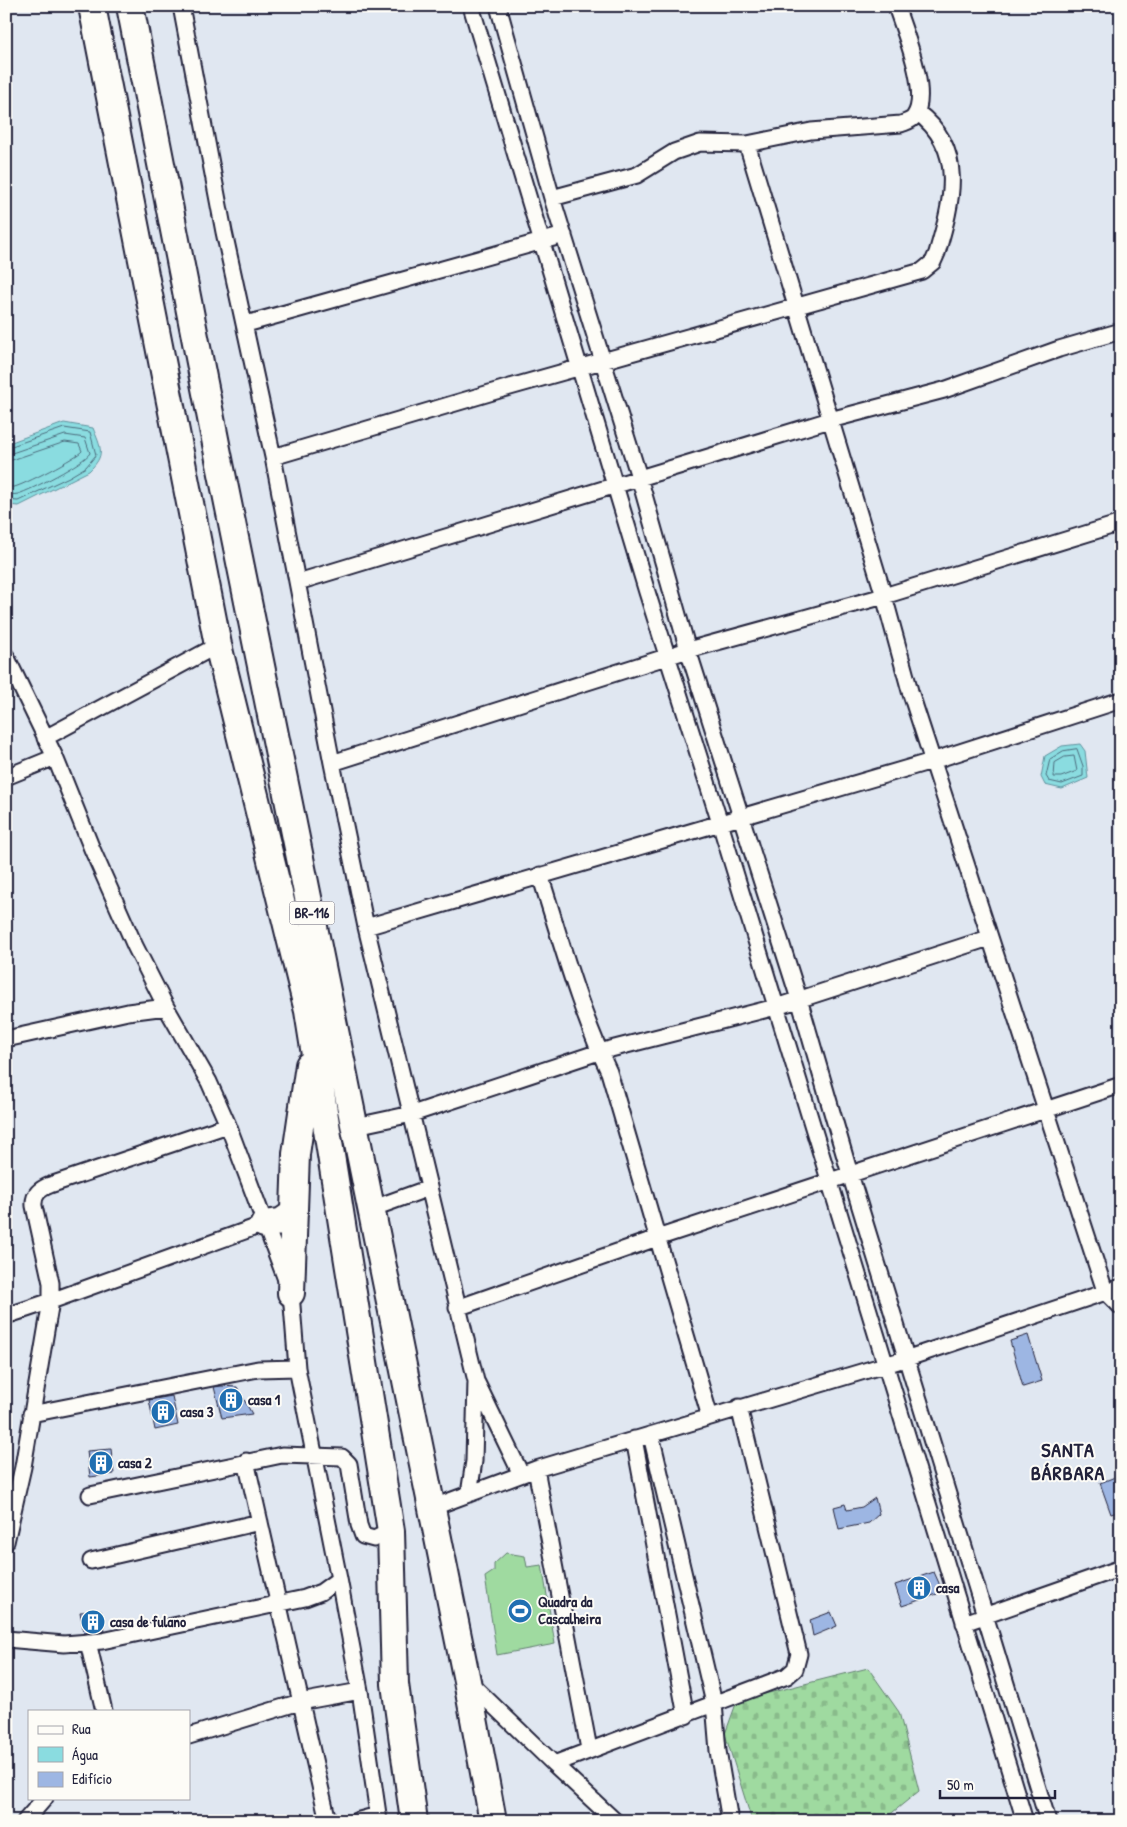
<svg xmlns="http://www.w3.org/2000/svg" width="1127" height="1827" font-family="'Patrick Hand',sans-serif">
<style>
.cemetery{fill:url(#cemetery-stones);stroke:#607e6e}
.pitch{fill:#9fdaa0;stroke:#607e6e}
.water{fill:#8adce0;stroke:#60929e}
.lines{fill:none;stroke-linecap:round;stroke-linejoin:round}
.shore{stroke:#4c6c7d;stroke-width:1}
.building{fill:#9db6e3;stroke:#22223b}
.street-casing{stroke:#22223b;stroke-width:19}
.highway-casing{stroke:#22223b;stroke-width:30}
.street{stroke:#fdfcf7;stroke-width:15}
.highway{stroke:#fdfcf7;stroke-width:26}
.labels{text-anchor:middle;stroke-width:4;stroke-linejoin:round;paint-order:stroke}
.shield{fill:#fdfcf7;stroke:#646373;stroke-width:1}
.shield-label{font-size:14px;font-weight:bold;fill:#22223b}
.poi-label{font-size:15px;font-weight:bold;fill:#22223b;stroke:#fdfcf7;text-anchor:start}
.district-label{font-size:20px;font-weight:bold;letter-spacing:1px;fill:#22223b;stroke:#fdfcf7}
</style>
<defs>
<pattern id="cemetery-stones" width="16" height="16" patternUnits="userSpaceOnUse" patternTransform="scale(1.25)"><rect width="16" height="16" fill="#9fdaa0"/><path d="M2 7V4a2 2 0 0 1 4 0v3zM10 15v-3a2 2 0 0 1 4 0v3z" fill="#89bb8b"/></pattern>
</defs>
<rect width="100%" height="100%" fill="#e0e7f1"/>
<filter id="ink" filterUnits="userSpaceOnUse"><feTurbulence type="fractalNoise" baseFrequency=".02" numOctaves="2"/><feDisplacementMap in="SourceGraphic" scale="10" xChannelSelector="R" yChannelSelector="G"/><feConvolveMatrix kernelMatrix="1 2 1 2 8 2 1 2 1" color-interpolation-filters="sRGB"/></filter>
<g filter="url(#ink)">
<path class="cemetery" d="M868 1668 899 1712 919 1791 882 1821H752L725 1734 737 1701Z"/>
<path class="pitch" d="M506 1553 525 1556 527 1567 542 1565 555 1644 497 1655 485 1577 494 1571V1564Z"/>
<path class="water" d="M64 423 93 428C101 448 106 455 89 471L19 506 6 505V444Z
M1080 744 1085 751 1088 778 1062 789 1045 785 1041 777 1045 756 1062 746Z"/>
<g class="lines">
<path class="shore" d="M6 448 64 428 90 432 96 455 86 467 69 477 18 501 6 500
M6 455 65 435 85 438 90 453C84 463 31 490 18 494 14 495 10 494 6 494
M6 462 65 442 79 444 82 451C79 456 22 486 14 487 12 487 9 487 6 486
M1077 749 1083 766V776L1062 784 1049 781 1046 776 1050 759 1063 751Z
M1065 757 1074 756 1077 771 1061 777H1054L1055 763Z"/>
</g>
<path class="building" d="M1028 1335 1042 1381 1023 1387 1010 1341Z
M222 1386 237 1387 252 1414 222 1418 214 1387Z
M172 1396 178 1425 155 1430 149 1400Z
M111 1449 114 1474 90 1477 87 1451Z
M1115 1477 1121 1493V1511L1111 1514 1100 1483Z
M875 1498 879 1514 869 1523 839 1529 834 1507 845 1504 847 1510 862 1507Z
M934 1572 943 1592 902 1606 895 1585Z
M101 1611 105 1631 84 1633 80 1612Z
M831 1612 837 1626 813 1636 810 1620Z"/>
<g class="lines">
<defs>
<path id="street" d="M181 6 224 232 273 457 332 763 366 927 476 1381 474 1461 469 1494
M471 6 647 592 720 823 1025 1821
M498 6 552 198 639 477 688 650 799 999 850 1174 1048 1821
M747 144 884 596 910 691 1105 1291 1121 1307
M552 198 637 175 674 152 700 143 747 144 811 131 901 124C906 122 911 121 914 117 931 94 904 31 896 6
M246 324 564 235
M273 457 503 389 922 271 933 262 937 253C952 202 967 149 917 112
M298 582 830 420 944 390 1059 349 1121 331
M6 656 55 757 92 849 135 946 166 1007 209 1082 228 1125 291 1293 297 1368 339 1579 321 1592 305 1598 102 1641 64 1644 6 1639
M45 738 218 645
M332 763 688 650 884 596 1121 523
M6 777 55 757
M540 875C561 941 579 1009 609 1072L710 1417
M366 927 932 761 1121 700
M6 1039 128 1012 166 1007
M356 1126 412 1114 599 1052 776 1007 989 938
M371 1209 429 1188
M457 1308 657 1238 1121 1085
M6 1316 51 1301 264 1224
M477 1383 521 1474
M31 1414 258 1369 297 1368
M651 1435 714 1703 718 1751 730 1821
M634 1439 686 1716
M246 1461 328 1821
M536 1469 589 1749
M90 1495 282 1455 342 1457 349 1464 359 1525 363 1536 374 1539 391 1531
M431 1508 536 1469 908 1358 1121 1287
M6 1542 23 1467 51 1301V1283L34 1206C33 1194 40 1189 50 1185L228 1125
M91 1561 260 1522
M339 1579 360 1691 379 1821
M964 1623 1121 1568
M88 1642 104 1711
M469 1682 554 1764
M189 1736 300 1702 360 1691
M25 1821 45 1798
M356 1821 378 1815
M615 1821 554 1764 787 1676 795 1669 799 1654 739 1407"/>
<path id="highway" d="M92 6 218 645 308 1011 391 1531 395 1684 414 1821
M130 6 217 449 467 1681 493 1821
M264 1224 281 1222 294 1213
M291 1293 296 1154 309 1065"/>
</defs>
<use href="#street" class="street-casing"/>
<use href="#highway" class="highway-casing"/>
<use href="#street" class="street"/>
<use href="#highway" class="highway"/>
</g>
</g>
<defs>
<symbol id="building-disc" viewBox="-11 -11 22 22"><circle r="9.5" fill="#1f6fb2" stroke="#fdfcf7"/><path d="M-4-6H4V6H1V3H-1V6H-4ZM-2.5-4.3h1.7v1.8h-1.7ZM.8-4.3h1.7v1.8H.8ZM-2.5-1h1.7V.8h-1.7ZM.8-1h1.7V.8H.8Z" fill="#fff"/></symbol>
<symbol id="stadium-disc" viewBox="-11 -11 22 22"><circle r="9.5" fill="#1f6fb2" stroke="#fdfcf7"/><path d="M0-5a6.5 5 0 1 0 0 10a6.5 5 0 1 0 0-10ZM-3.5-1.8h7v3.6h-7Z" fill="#fff"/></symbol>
</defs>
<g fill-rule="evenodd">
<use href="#building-disc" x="217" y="1386" width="28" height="28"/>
<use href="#building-disc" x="149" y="1398" width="28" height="28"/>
<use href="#building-disc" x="87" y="1449" width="28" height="28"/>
<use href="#building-disc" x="905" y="1574" width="28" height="28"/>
<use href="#stadium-disc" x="506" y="1597" width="28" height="28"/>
<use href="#building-disc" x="79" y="1608" width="28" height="28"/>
</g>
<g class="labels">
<rect class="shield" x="289.5" y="901.5" width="45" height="23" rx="4"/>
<g class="shield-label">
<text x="312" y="918">BR-116</text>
</g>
<g class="poi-label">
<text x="248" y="1405">casa 1</text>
<text x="180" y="1417">casa 3</text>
<text x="118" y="1468">casa 2</text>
<text x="936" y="1593">casa</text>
<text x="538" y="1607">Quadra da<tspan x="538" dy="17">Cascalheira</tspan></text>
<text x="110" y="1627">casa de fulano</text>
</g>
<g class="district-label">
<text x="1068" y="1457">SANTA<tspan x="1068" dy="23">BÁRBARA</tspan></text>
</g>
</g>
<rect width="1127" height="1827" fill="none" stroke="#fdfcf7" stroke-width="25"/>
<rect x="12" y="12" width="1102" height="1802" fill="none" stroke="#22223b" stroke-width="2" filter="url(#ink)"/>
<rect x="28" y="1710" width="162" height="90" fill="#fdfcf7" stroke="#a5a5ac"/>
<rect x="38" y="1726" width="25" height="8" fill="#fdfcf7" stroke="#a5a5ac"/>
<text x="72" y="1734" font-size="15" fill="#22223b">Rua</text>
<rect x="38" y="1747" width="25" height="15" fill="#8adce0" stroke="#a5a5ac"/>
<text x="72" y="1760" font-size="15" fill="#22223b">Água</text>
<rect x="38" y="1772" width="25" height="15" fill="#9db6e3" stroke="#a5a5ac"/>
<text x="72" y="1784" font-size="15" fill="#22223b">Edifício</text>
<path d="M940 1790v8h115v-8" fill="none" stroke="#22223b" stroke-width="2.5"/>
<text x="947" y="1790" font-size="15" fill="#22223b" stroke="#fdfcf7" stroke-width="4" paint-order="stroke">50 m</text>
</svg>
